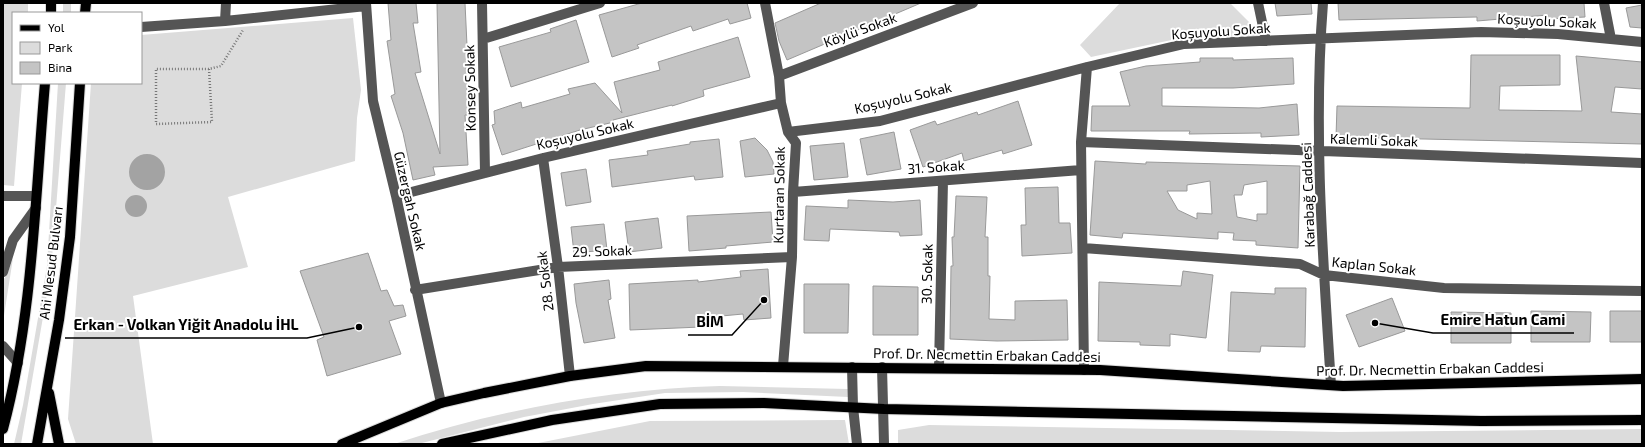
<svg xmlns="http://www.w3.org/2000/svg" width="1645" height="447" font-family="'Exo 2',sans-serif">
<style>
.green{fill:#dcdcdc}
.water{fill:#a3a3a3}
.building{fill:#c4c4c4;stroke:#999;fill-rule:evenodd}
.lines{fill:none;stroke-linecap:round;stroke-linejoin:round}
.major-casing{stroke:#dbdbdb;stroke-width:12}
.path{stroke:#777;stroke-width:2.5;stroke-dasharray:1 2;stroke-linecap:butt}
.minor{stroke:#555;stroke-width:10}
.major{stroke:#000;stroke-width:10}
.labels{text-anchor:middle;stroke-width:4;stroke-linejoin:round;paint-order:stroke}
.street-label{font-size:14px;fill:#000;stroke:#fff}
.leader{fill:none;stroke:#000;stroke-width:1.5}
.callout-dot{fill:#000;stroke:#fff;stroke-width:1.5}
.callout-label{font-size:15px;text-anchor:middle;font-weight:bold;fill:#000;stroke:#fff;stroke-width:4;stroke-linejoin:round;paint-order:stroke}
</style>
<rect width="100%" height="100%" fill="#fff"/>
<path class="green" d="M3 3H28V13H13V83H22L14 186 3 185Z
M63 3H71V13H63Z
M1120 3H1230L1263 36 1181 38 1091 57 1080 45Z
M353 18 361 90 357 118 355 161 228 197 248 267 133 296 153 444H76L68 419 91 83H141V35Z
M58 83H66L51 271 21 444H14L23 405 47 266Z
M13 258 3 322V280L7 275Z
M720 386 848 389V397L743 392 665 393 593 404 524 417 418 444H394C497 410 612 389 720 386Z
M845 420 849 444H533L650 421Z
M929 425 1340 432 1642 429V444H898V430Z"/>
<path class="water" d="M129 172a18 18 0 1 1 36 0a18 18 0 1 1-36 0Z
M125 206a11 11 0 1 1 22 0a11 11 0 1 1-22 0Z"/>
<path class="building" d="M388 3H416L418 23H413L421 72 415 73 440 154 437 3H465L468 67H466L468 115H465L468 165 433 167 435 175 413 180 403 133 391 96 395 94 387 41 391 40Z
M642 3H747L751 18 730 24 728 19 693 31 691 26 637 45 639 48 612 57 599 15Z
M821 3H921L787 60 779 41 775 23Z
M1275 3H1311L1312 14 1277 16Z
M1338 3H1584L1585 17 1548 19V15L1477 21V17L1339 20Z
M1642 5V28L1630 27 1626 8Z
M576 20 589 62 511 87 499 47 551 32 550 29Z
M738 37 750 77 703 90 704 96 672 106V105L613 120 614 122 580 130 502 155 492 125 495 124 494 111 521 102 522 108 570 94 568 89 595 83 622 113 614 82 660 70 658 62Z
M1471 55H1560V85L1500 86 1499 110 1582 111 1576 56 1642 62V89L1615 87 1611 112 1642 114V144L1336 137 1337 106 1470 108Z
M1200 58H1233V60L1293 58 1294 84 1233 88H1162V106L1259 108 1297 104 1299 135 1261 137V133L1189 134 1190 131H1091L1092 106H1130L1120 72 1146 66 1200 62Z
M1018 101 1032 145 1003 154 1002 150 964 161 962 153 923 167 910 130 935 121 937 125 977 112 978 115Z
M894 132 901 169 867 175 860 139Z
M755 138 767 150 773 162 774 174 745 177 740 141Z
M719 139 723 177 695 180 694 176 612 187 609 160 648 155 647 151 690 144V142Z
M844 143 848 177 814 180 810 146Z
M1095 161 1146 164V162L1300 166 1298 248 1256 245V241L1233 240 1234 233 1218 232V239L1123 233 1122 238 1090 235ZM1210 181 1212 214 1197 213V219L1178 210 1167 191H1187V185ZM1267 181V214H1257V221L1237 217 1234 195H1242L1244 185Z
M586 169 591 202 566 206 561 173Z
M1058 187 1059 223H1070L1072 253 1022 256 1021 225H1026L1025 188Z
M956 196 987 197 985 237H988V276H990L989 319 1015 320V301L1067 300 1068 340 997 341 950 339 951 266H953L952 237H954Z
M848 200 893 202 920 200 922 235 900 236 899 232 830 229 829 241 804 240 806 206 848 208Z
M771 212 773 242 726 246V248L689 251 687 216Z
M658 218 662 248 629 252 625 222Z
M604 224 607 250 574 253 571 227Z
M368 253 381 291 387 290 394 306 403 305 406 316 389 321 401 354 327 376 317 340 324 337 300 271Z
M768 269 771 318 744 320 743 314 700 318 701 327 630 330 629 284 698 280V282L741 277 740 271Z
M1183 271 1213 275 1206 338 1170 334V346L1140 345V342L1098 341 1099 282 1181 286Z
M609 280 611 299 608 300 615 338 584 343 576 303 574 284Z
M804 284H849L848 333H804Z
M873 286 918 287V335H873Z
M1275 288H1306L1305 347 1261 346 1260 352 1228 351 1231 292 1275 294Z
M1392 298 1405 331 1359 347 1346 315Z
M1531 311 1591 312 1590 342H1531Z
M1610 311H1642V342H1610Z
M1451 312 1511 313V343H1451Z"/>
<g class="lines">
<defs>
<path id="major" d="M51 13V3
M85 13 86 3
M49 393 59 444
M3 429C33 316 35 199 45 83
M37 444 59 320 70 237 80 83
M342 444 441 403 484 393 570 376 646 366 1100 370 1343 386 1642 379
M442 444 552 420 660 404 764 403 884 409 1481 421 1642 420"/>
</defs>
<use href="#major" class="major-casing"/>
<path class="path" d="M209 69 212 122 156 124V69H209L221 66 243 30"/>
<path class="minor" d="M366 3 373 101 396 196 441 403
M482 3 485 173
M765 3 779 76 781 103 788 132 796 143 793 192 792 257 783 366
M1258 3 1266 41
M1323 3C1313 130 1323 259 1331 385
M1604 3 1611 39
M225 21 226 3
M141 27 225 21 366 6
M483 39 600 3
M779 76 973 3
M788 132 880 121 1087 67 1184 44 1481 32 1558 34 1642 42
M1081 142 1642 163
M543 158 558 267 570 376
M793 192 1081 170
M3 196H36
M396 196 543 158 781 103
M1083 248 1300 264 1324 275 1444 288 1642 291
M3 272 13 240 36 208
M415 290 558 267 792 257
M3 346 18 363
M852 367 853 407 857 444
M882 367 884 444
M939 367 943 181
M1084 370 1081 142 1087 67"/>
<use href="#major" class="major"/>
</g>
<g class="labels">
<g class="street-label">
<text transform="translate(1547 21) rotate(3)" y="5">Koşuyolu Sokak</text>
<text transform="translate(860 30) rotate(-20)" y="5">Köylü Sokak</text>
<text transform="translate(1221 31) rotate(-4)" y="5">Koşuyolu Sokak</text>
<text transform="translate(470 88) rotate(-91)" y="5">Konsey Sokak</text>
<text transform="translate(903 98) rotate(-13)" y="5">Koşuyolu Sokak</text>
<text transform="translate(585 134) rotate(-13)" y="5">Koşuyolu Sokak</text>
<text transform="translate(1374 140) rotate(2)" y="5">Kalemli Sokak</text>
<text transform="translate(936 167) rotate(-4)" y="5">31. Sokak</text>
<text transform="translate(779 195) rotate(-89)" y="5">Kurtaran Sokak</text>
<text transform="translate(1308 195) rotate(-92)" y="5">Karabağ Caddesi</text>
<text transform="translate(410 201) rotate(77)" y="5">Güzergah Sokak</text>
<text transform="translate(602 251) rotate(-2)" y="5">29. Sokak</text>
<text transform="translate(51 263) rotate(-83)" y="5">Ahi Mesud Bulvarı</text>
<text transform="translate(1374 266) rotate(6)" y="5">Kaplan Sokak</text>
<text transform="translate(927 274) rotate(-89)" y="5">30. Sokak</text>
<text transform="translate(545 281) rotate(-97)" y="5">28. Sokak</text>
<text transform="translate(987 355) rotate(1)" y="5">Prof. Dr. Necmettin Erbakan Caddesi</text>
<text transform="translate(1430 369) rotate(-1)" y="5">Prof. Dr. Necmettin Erbakan Caddesi</text>
</g>
</g>
<path class="leader" d="M1375 323L1433 333H1574M764 300L732 335H688M359 327L307 338H65"/>
<g class="callout-dot">
<circle cx="1375" cy="323" r="4"/>
<circle cx="764" cy="300" r="4"/>
<circle cx="359" cy="327" r="4"/>
</g>
<g class="callout-label">
<text x="1503" y="325">Emire Hatun Cami</text>
<text x="710" y="327">BİM</text>
<text x="186" y="330">Erkan - Volkan Yiğit Anadolu İHL</text>
</g>
<rect width="1645" height="447" fill="none" stroke="#000000" stroke-width="8"/>
<rect x="12" y="12" width="130" height="72" fill="#ffffff" stroke="#999999"/>
<rect x="20" y="25" width="20" height="6" fill="#000000" stroke="#999999"/>
<text x="48" y="32" font-size="12" fill="#000000">Yol</text>
<rect x="20" y="42" width="20" height="12" fill="#dcdcdc" stroke="#999999"/>
<text x="48" y="52" font-size="12" fill="#000000">Park</text>
<rect x="20" y="62" width="20" height="12" fill="#c4c4c4" stroke="#999999"/>
<text x="48" y="72" font-size="12" fill="#000000">Bina</text>
</svg>
